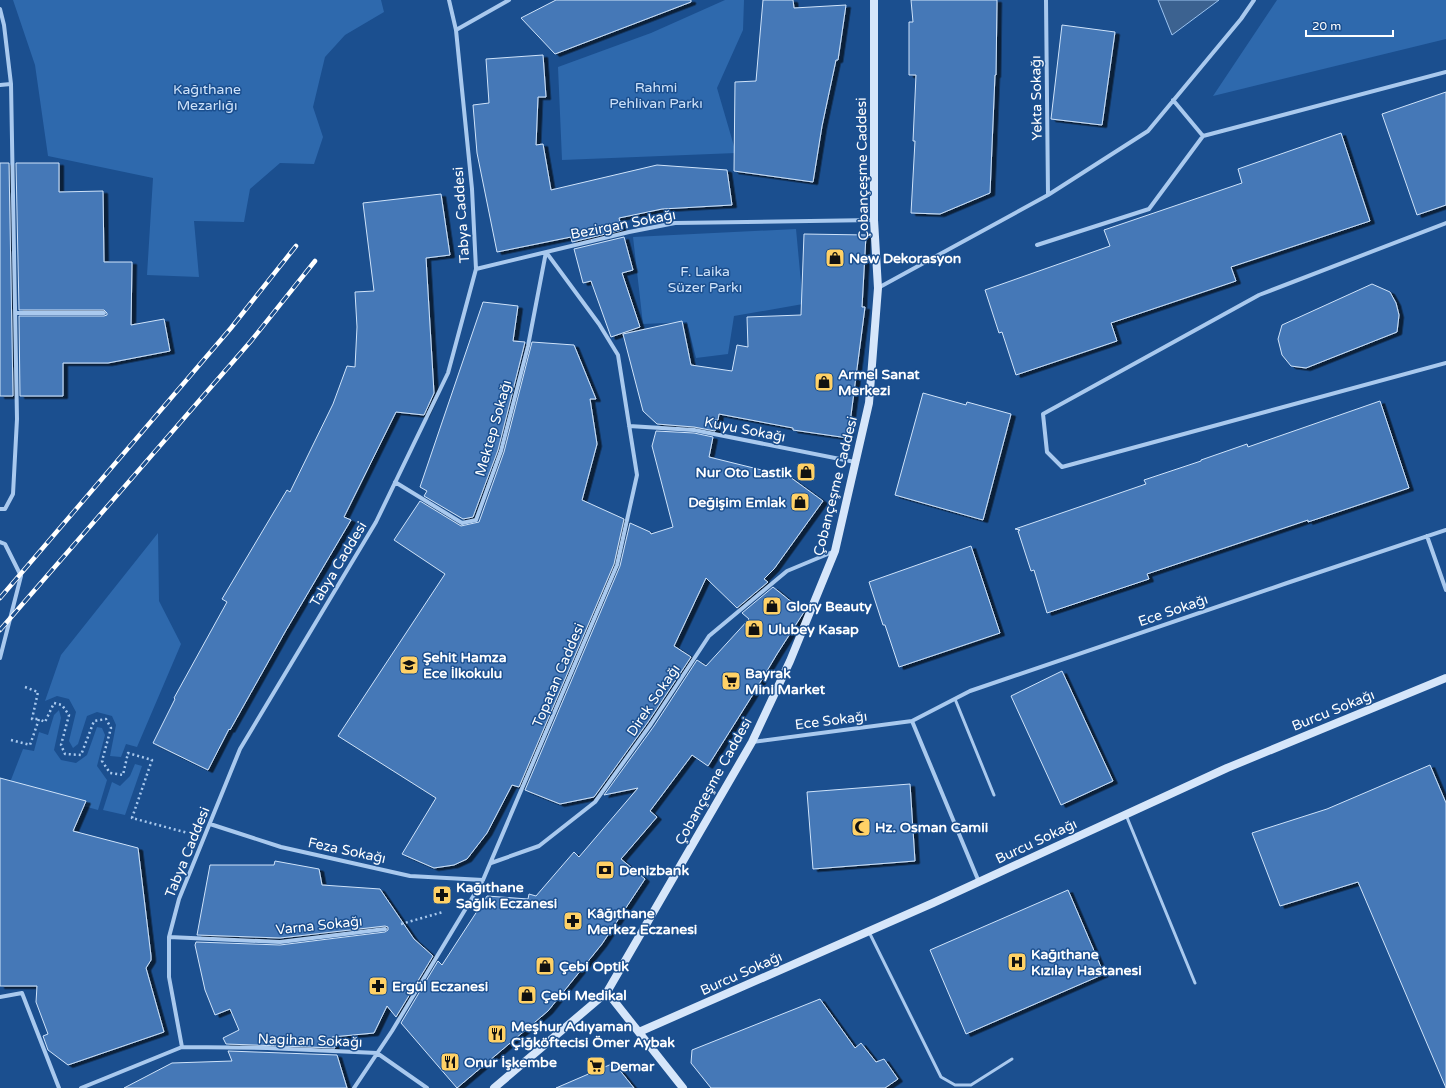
<svg xmlns="http://www.w3.org/2000/svg" width="1446" height="1088" font-family="'Varela Round',sans-serif">
<style>
.green{fill:#2e69ad}
.water{fill:#3c6290;stroke:#9cc4f0}
.building{fill:#4478b7;stroke:#cfe3fa;filter:url(#shadow)}
.lines{fill:none;stroke-linecap:round;stroke-linejoin:round}
.path{stroke:#a9c9ee;stroke-width:2.5;stroke-dasharray:2 3;stroke-linecap:butt}
.lane{stroke:#a9c9ee;stroke-width:3}
.street{stroke:#a9c9ee;stroke-width:4}
.secondary{stroke:#d6e6fa;stroke-width:8}
.rail-casing{stroke:#fff;stroke-width:4.5}
.rail{stroke:#1b4f8f;stroke-width:3;stroke-dasharray:9;stroke-linecap:butt}
.labels{text-anchor:middle;stroke-width:3;stroke-linejoin:round;paint-order:stroke}
.park-label{font-size:14px;fill:#cfe3fa;stroke:#1b4f8f}
.street-label{font-size:14px;fill:#fff;stroke:#1b4f8f}
.poi-label{font-size:14px;font-weight:bold;fill:#fff;stroke:#1b4f8f;text-anchor:start}
</style>
<defs>
<filter id="shadow"><feDropShadow dx="4.5" dy="2.5" stdDeviation="0" flood-color="#0009"/></filter>
</defs>
<rect width="100%" height="100%" fill="#1b4f8f"/>
<path class="green" d="M13 0H381L384 12 345 35 325 57 313 107 323 137 314 164 280 163 250 189 244 222 194 221 199 277 147 275 153 178 48 156 35 65Z
M725 0H744L743 30 717 88 736 153 562 160 558 67 651 33Z
M1277 0H1446V39L1213 96Z
M796 229 803 304 734 316 728 354 696 358 687 322 643 324 633 237Z
M158 533 159 601 181 644 137 747 126 744 121 757 110 756 116 725 112 716 97 712 87 716 78 744 73 748 69 741 76 712 69 699 57 696 45 701 61 655Z
M59 710 61 718 54 750 61 760 76 763 87 755 97 727 102 728 105 735 97 766 107 780 98 810 9 785 23 749 34 751 39 732 48 735 54 715Z
M135 764 142 766 125 815 103 810 112 782 120 786 130 776Z"/>
<path class="water" d="M1158 0H1219L1172 35Z"/>
<path class="building" d="M556 0H691V2L555 54 521 18Z
M763 0H793L794 8 846 5 838 60H836L822 126 813 182 734 171 735 82 756 81Z
M911 0H997L996 75H995L990 193 940 214 911 213 915 141H913L916 75H909V22H913Z
M1062 25 1115 32 1102 125 1051 119Z
M543 55 546 97H538L536 145 543 144 551 190 657 165 727 170 732 205 662 209 619 218 622 230 572 242 571 237 497 252 477 153 473 105 489 103 486 59Z
M1446 92V205L1417 215 1382 114Z
M1341 133 1370 221 1231 267 1236 281 1111 323 1117 341 1016 375 1002 332 999 333 985 290 1110 246 1104 230 1242 183 1238 169Z
M0 163H9L13 396H0Z
M16 163H59V192L103 191 104 262H132L131 325 164 319 170 351 108 363H63V396H20L19 316H104L107 315V313L104 310H19Z
M441 194 450 255 426 258 434 393 424 415 396 412 344 517 351 520 285 632 230 730 229 729 208 770 153 743 175 699 174 698 227 602 222 599 287 490 290 492 333 404 347 366 355 367 357 327 355 292 374 291 363 203Z
M804 234 866 235 862 307H865L848 438 793 430V428L719 414 718 420 711 419 717 423 715 431 694 427 657 424 643 411 623 334 682 321 691 365 732 371 737 345 748 347 747 317 801 315Z
M624 237 633 270 622 273 640 327 611 337 591 281 583 283 574 249Z
M1372 284 1390 292 1396 303 1399 315 1397 332 1306 368 1291 366 1282 355 1278 339 1282 325Z
M483 302 518 306 513 341 525 342 498 450 473 517 463 519 424 496 427 491 420 487Z
M532 342 574 345 596 399H590L597 444 582 500 624 519 614 564 519 787 512 785 487 833 467 859 454 865 434 868 402 854 436 798 338 736 445 574 394 540 420 501 461 526 479 522 504 452Z
M923 393 966 405 967 402 1011 414 983 520 895 495Z
M1380 401 1409 488 1308 522V520L1147 574 1149 579 1047 613 1034 570 1031 571 1018 531 1020 530 1015 529 1146 484 1144 480 1201 461V460L1247 444 1248 447Z
M656 431 694 433 713 437 709 457 790 477 823 501 774 569 764 579 768 582 737 608 706 578 674 646 691 657 648 722 594 797 560 804 525 790 620 566 630 523 650 532 651 534 673 527 652 446Z
M971 546 1000 633 899 667 885 625H883L869 582Z
M773 587 804 612 777 654 752 696 708 766 692 755 650 811 657 817 621 859 645 879 602 944 548 1011 457 1088 401 1023 438 961 442 965 487 896 528 899 529 894 536 896 574 852 579 857 638 788 604 795 654 726 697 660 706 666 749 619 742 613Z
M1062 671 1113 781 1061 805 1011 696Z
M1430 765 1446 803V1088L1358 882 1280 906 1252 833 1327 809Z
M0 778 86 801 73 831 138 848 151 956V960L146 968 164 1032 68 1065 48 1050 43 1036 48 1034 36 1002 37 986H0Z
M910 784 915 861 813 869 807 792Z
M275 861 319 869 322 885 380 889 414 939 433 956 396 1017 387 1006 374 1033 332 1037 335 1048 226 1044 223 1038 239 1030 230 1009 215 1015 205 990 195 945 196 942 280 945 385 932 388 930V927L385 926 280 938 197 935 210 865H274Z
M1068 890 1104 974 966 1034 930 950Z
M820 999 855 1048 861 1043 876 1062 884 1059 898 1079 885 1088H711L691 1063 692 1050Z
M228 1051 337 1055 347 1088H124L172 1063 232 1061Z
M614 1063 634 1088H556Z"/>
<g class="lines">
<path class="path" d="M25 687 38 692 32 719H39
M11 740 30 745 39 719 45 722 54 703 62 705 69 715 61 745 65 754 81 755 94 721 106 719 111 728 102 761 110 773 123 775 128 753 152 760 132 818 188 833
M401 924 443 912"/>
<path class="lane" d="M955 699 994 795
M1126 815 1195 983
M869 932 941 1077 955 1085H971L1012 1059"/>
<path class="street" d="M449 0 456 30
M1046 0 1048 195
M0 9 4 25 11 84 17 419 13 494 5 509H0
M0 85 11 84
M1203 136 1446 72
M1446 223 1259 295 1043 414 1047 452 1062 467 1446 363
M1037 245 1149 209 1203 136 1173 100
M476 269 629 232 675 223 874 220
M878 288 1048 195 1148 131 1241 19 1254 0
M15 313H104
M629 426 694 430 855 462
M395 482 462 523 476 520 501 451 528 346 546 252
M1427 536 1446 590
M0 542 5 544 21 576 0 658
M912 721 970 691 1287 583 1446 530
M752 742 912 721 979 882
M210 824 281 847 410 876 483 880
M491 863 539 846 595 802 651 724 709 636 787 571 835 551
M169 937 280 942 385 929
M0 997 22 993 59 1088
M182 1047 267 1048 377 1053 427 1088
M81 1088 182 1047 169 977V937L179 899 240 749 376 522 448 373 476 269 472 189 456 30 509 0
M354 1088 392 1031 483 880 617 565 637 475 618 355 599 324 546 252"/>
<path class="secondary" d="M607 992 683 1088
M639 1032 933 903 1227 768 1446 678
M494 1088 607 992 752 742 790 661 835 551 869 403 878 288 874 220V0"/>
<defs>
<path id="rail" d="M0 598 231 328 296 246
M0 630 251 341 315 261"/>
</defs>
<use href="#rail" class="rail-casing"/>
<use href="#rail" class="rail"/>
</g>
<defs>
<symbol id="shop-square" viewBox="-11 -11 22 22"><rect x="-9" y="-9" width="18" height="18" rx="4" fill="#ffd166" stroke="#1b4f8f"/><path d="M-5-2.5h2.3a2.7 3.5 0 0 1 5.4 0H5L5.5 6h-11ZM-1.5-2.5h3a1.5 2.3 0 0 0-3 0Z" fill="#111"/></symbol>
<symbol id="school-square" viewBox="-11 -11 22 22"><rect x="-9" y="-9" width="18" height="18" rx="4" fill="#ffd166" stroke="#1b4f8f"/><path d="M0-5L7-2L0 1L-7-2ZM-4 1L0 2.5L4 1V4Q0 6-4 4Z" fill="#111"/></symbol>
<symbol id="supermarket-square" viewBox="-11 -11 22 22"><rect x="-9" y="-9" width="18" height="18" rx="4" fill="#ffd166" stroke="#1b4f8f"/><path d="M-6-5.5h2.5l.6 2H6L4.5 2H-2.5L-4.4-4H-6ZM-1.5 3.2a1.3 1.3 0 1 0 .1 0ZM3 3.2a1.3 1.3 0 1 0 .1 0Z" fill="#111"/></symbol>
<symbol id="mosque-square" viewBox="-11 -11 22 22"><rect x="-9" y="-9" width="18" height="18" rx="4" fill="#ffd166" stroke="#1b4f8f"/><path d="M3.5-4.9A6 6 0 1 0 3.5 4.9A5 5 0 1 1 3.5-4.9Z" fill="#111"/></symbol>
<symbol id="bank-square" viewBox="-11 -11 22 22"><rect x="-9" y="-9" width="18" height="18" rx="4" fill="#ffd166" stroke="#1b4f8f"/><path d="M-6-4H6V4H-6ZM0-2.3a2.3 2.3 0 1 0 0 4.6a2.3 2.3 0 1 0 0-4.6Z" fill="#111"/></symbol>
<symbol id="pharmacy-square" viewBox="-11 -11 22 22"><rect x="-9" y="-9" width="18" height="18" rx="4" fill="#ffd166" stroke="#1b4f8f"/><path d="M-2-6h4v4h4v4h-4v4h-4v-4h-4v-4h4Z" fill="#111"/></symbol>
<symbol id="hospital-square" viewBox="-11 -11 22 22"><rect x="-9" y="-9" width="18" height="18" rx="4" fill="#ffd166" stroke="#1b4f8f"/><path d="M-5-5h3v3.5h4V-5h3V5h-3V1.5h-4V5h-3Z" fill="#111"/></symbol>
<symbol id="restaurant-square" viewBox="-11 -11 22 22"><rect x="-9" y="-9" width="18" height="18" rx="4" fill="#ffd166" stroke="#1b4f8f"/><path d="M-5-6h1v4h1v-4h1v4h1v-4h1v5L-1.5 .5V6h-2V.5L-5-1ZM5-6V6H3V1.5H1.5Q1.5-4 5-6Z" fill="#111"/></symbol>
</defs>
<g fill-rule="evenodd">
<use href="#shop-square" x="824" y="247" width="22" height="22"/>
<use href="#shop-square" x="813" y="371" width="22" height="22"/>
<use href="#shop-square" x="795" y="461" width="22" height="22"/>
<use href="#shop-square" x="789" y="491" width="22" height="22"/>
<use href="#shop-square" x="761" y="595" width="22" height="22"/>
<use href="#shop-square" x="743" y="618" width="22" height="22"/>
<use href="#school-square" x="398" y="654" width="22" height="22"/>
<use href="#supermarket-square" x="720" y="670" width="22" height="22"/>
<use href="#mosque-square" x="850" y="816" width="22" height="22"/>
<use href="#bank-square" x="594" y="859" width="22" height="22"/>
<use href="#pharmacy-square" x="431" y="884" width="22" height="22"/>
<use href="#pharmacy-square" x="562" y="910" width="22" height="22"/>
<use href="#hospital-square" x="1006" y="951" width="22" height="22"/>
<use href="#shop-square" x="534" y="955" width="22" height="22"/>
<use href="#pharmacy-square" x="367" y="975" width="22" height="22"/>
<use href="#shop-square" x="516" y="984" width="22" height="22"/>
<use href="#restaurant-square" x="486" y="1023" width="22" height="22"/>
<use href="#restaurant-square" x="439" y="1051" width="22" height="22"/>
<use href="#supermarket-square" x="585" y="1055" width="22" height="22"/>
</g>
<g class="labels">
<g class="park-label">
<text x="656" y="92">Rahmi<tspan x="656" dy="16">Pehlivan Parkı</tspan></text>
<text x="207" y="94">Kağıthane<tspan x="207" dy="16">Mezarlığı</tspan></text>
<text x="705" y="276">F. Laika<tspan x="705" dy="16">Süzer Parkı</tspan></text>
</g>
<g class="street-label">
<text transform="translate(1036 98) rotate(-91)" y="5">Yekta Sokağı</text>
<text transform="translate(862 169) rotate(-91)" y="5">Çobançeşme Caddesi</text>
<text transform="translate(461 215) rotate(-94)" y="5">Tabya Caddesi</text>
<text transform="translate(623 224) rotate(-11)" y="5">Bezirgan Sokağı</text>
<text transform="translate(493 428) rotate(-74)" y="5">Mektep Sokağı</text>
<text transform="translate(745 429) rotate(11)" y="5">Kuyu Sokağı</text>
<text transform="translate(835 486) rotate(-76)" y="5">Çobançeşme Caddesi</text>
<text transform="translate(338 564) rotate(-59)" y="5">Tabya Caddesi</text>
<text transform="translate(1173 610) rotate(-19)" y="5">Ece Sokağı</text>
<text transform="translate(558 675) rotate(-67)" y="5">Topatan Caddesi</text>
<text transform="translate(653 700) rotate(-56)" y="5">Direk Sokağı</text>
<text transform="translate(1333 710) rotate(-22)" y="5">Burcu Sokağı</text>
<text transform="translate(831 720) rotate(-7)" y="5">Ece Sokağı</text>
<text transform="translate(713 781) rotate(-61)" y="5">Çobançeşme Caddesi</text>
<text transform="translate(1036 841) rotate(-25)" y="5">Burcu Sokağı</text>
<text transform="translate(347 850) rotate(12)" y="5">Feza Sokağı</text>
<text transform="translate(187 852) rotate(-68)" y="5">Tabya Caddesi</text>
<text transform="translate(319 925) rotate(-6)" y="5">Varna Sokağı</text>
<text transform="translate(741 973) rotate(-24)" y="5">Burcu Sokağı</text>
<text transform="translate(310 1040) rotate(2)" y="5">Nagihan Sokağı</text>
</g>
<g class="poi-label">
<text x="849" y="263">New Dekorasyon</text>
<text x="838" y="379">Armel Sanat<tspan x="838" dy="16">Merkezi</tspan></text>
<text x="792" y="477" text-anchor="end">Nur Oto Lastik</text>
<text x="786" y="507" text-anchor="end">Değişim Emlak</text>
<text x="786" y="611">Glory Beauty</text>
<text x="768" y="634">Ulubey Kasap</text>
<text x="423" y="662">Şehit Hamza<tspan x="423" dy="16">Ece İlkokulu</tspan></text>
<text x="745" y="678">Bayrak<tspan x="745" dy="16">Mini Market</tspan></text>
<text x="875" y="832">Hz. Osman Camii</text>
<text x="619" y="875">Denizbank</text>
<text x="456" y="892">Kağıthane<tspan x="456" dy="16">Sağlık Eczanesi</tspan></text>
<text x="587" y="918">Kâğıthane<tspan x="587" dy="16">Merkez Eczanesi</tspan></text>
<text x="1031" y="959">Kağıthane<tspan x="1031" dy="16">Kızılay Hastanesi</tspan></text>
<text x="559" y="971">Çebi Optik</text>
<text x="392" y="991">Ergül Eczanesi</text>
<text x="541" y="1000">Çebi Medikal</text>
<text x="511" y="1031">Meşhur Adıyaman<tspan x="511" dy="16">Çiğköftecisi Ömer Aybak</tspan></text>
<text x="464" y="1067">Onur İşkembe</text>
<text x="610" y="1071">Demar</text>
</g>
</g>
<path d="M1306 30v6h87v-6" fill="none" stroke="#ffffff" stroke-width="2"/>
<text x="1312" y="30" font-size="12" fill="#ffffff" stroke="#1b4f8f" stroke-width="3" paint-order="stroke">20 m</text>
</svg>
